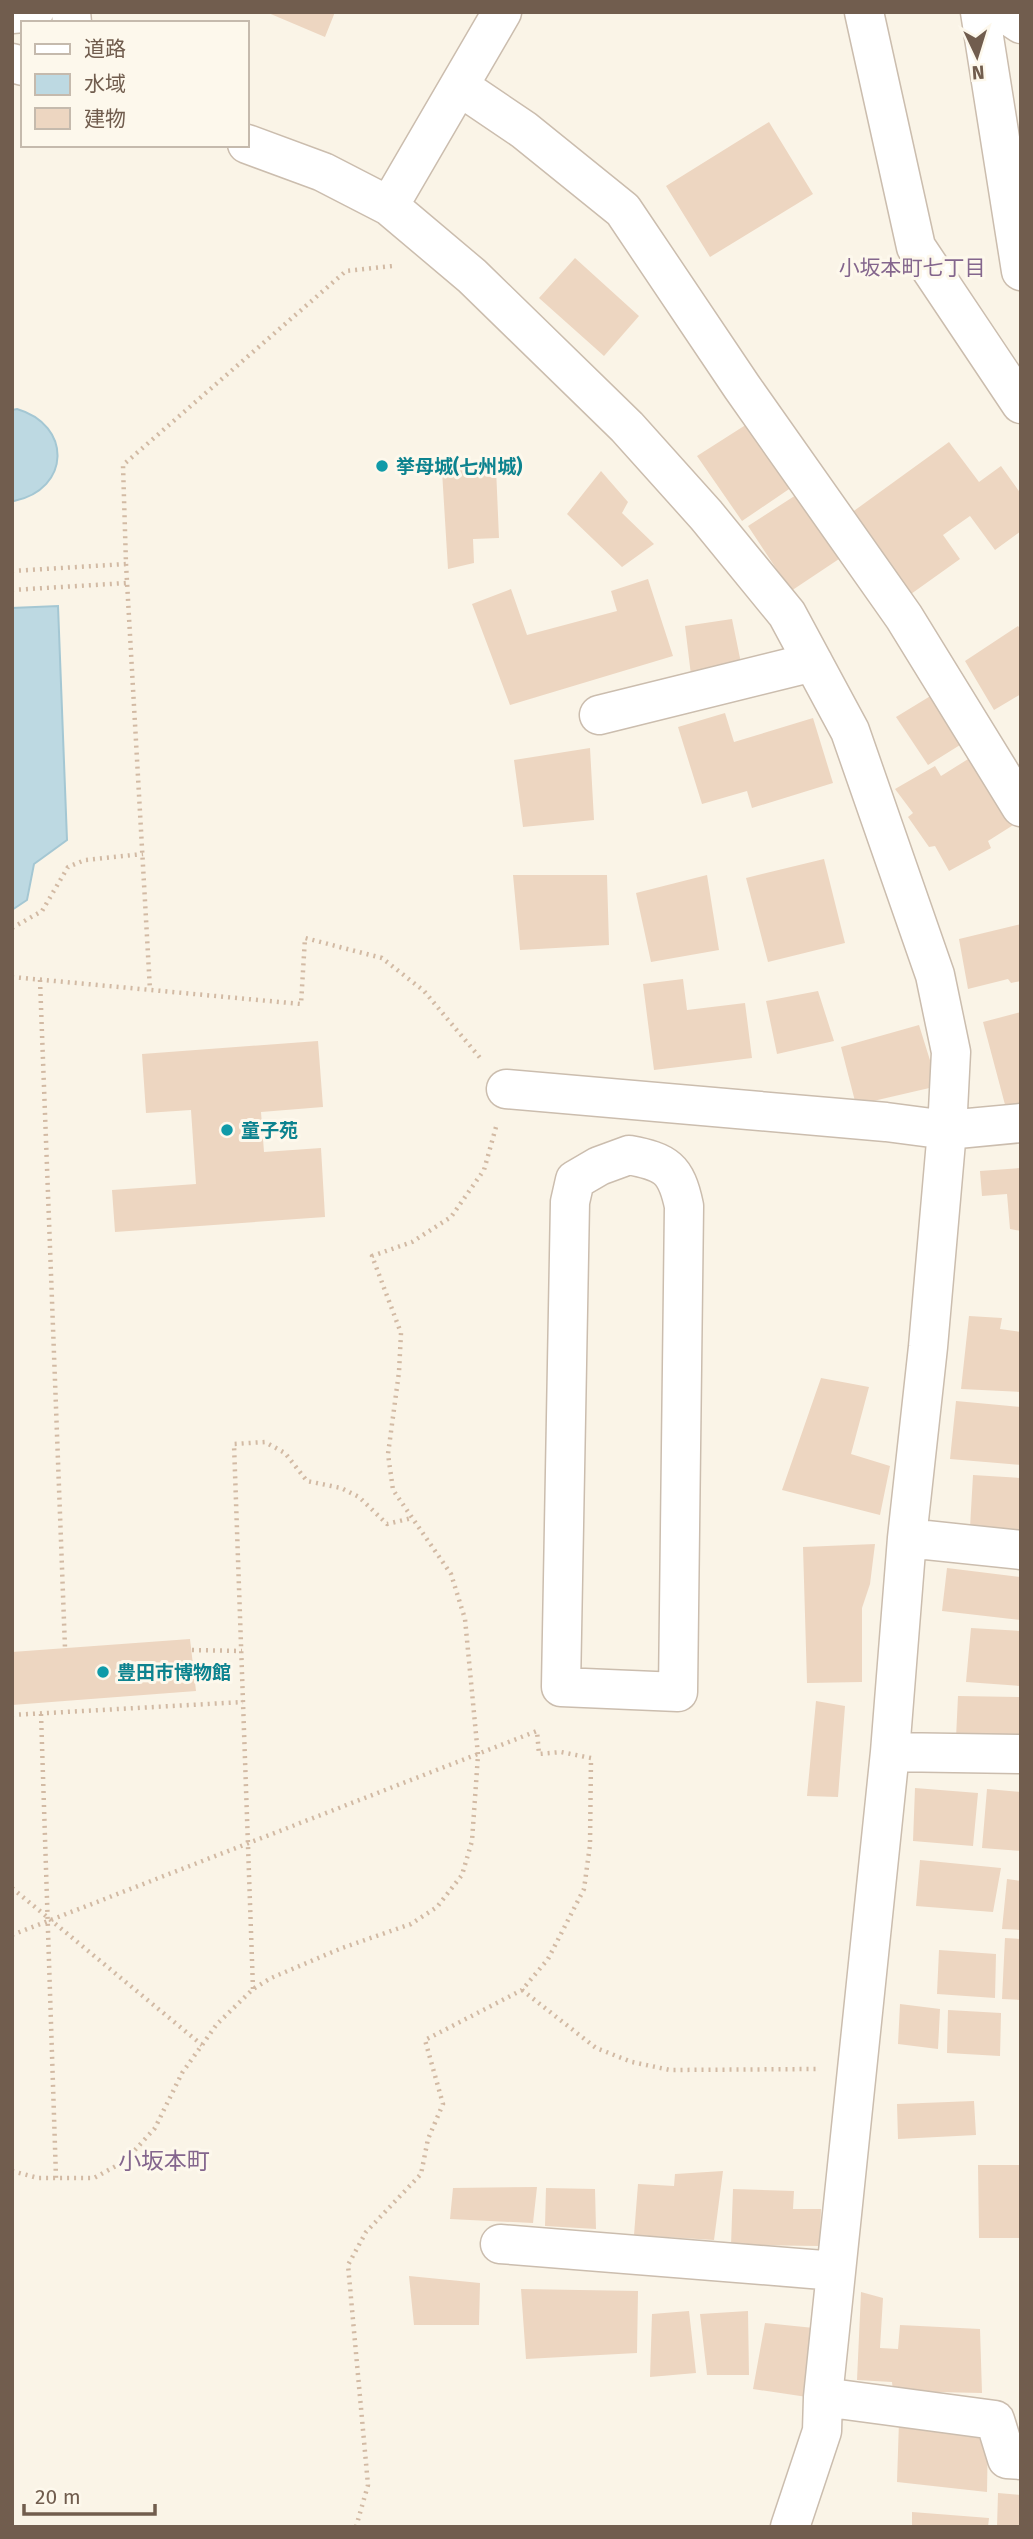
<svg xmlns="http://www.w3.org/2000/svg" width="1033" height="2539" font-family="'Fira Sans','Noto Sans JP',sans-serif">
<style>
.water{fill:#bdd9e2;stroke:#a4c7d3;stroke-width:2}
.building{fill:#edd6c1}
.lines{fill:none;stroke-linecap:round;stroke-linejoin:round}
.minor-casing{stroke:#cbbdae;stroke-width:41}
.path{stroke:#d2baa4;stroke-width:4.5;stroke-dasharray:2 5;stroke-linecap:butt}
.minor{stroke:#fff;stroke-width:38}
.culture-dot{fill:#0f9aa8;stroke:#fdf8ec;stroke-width:2.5}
.labels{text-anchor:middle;stroke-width:6;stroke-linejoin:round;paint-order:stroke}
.culture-label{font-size:19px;font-weight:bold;fill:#0d838f;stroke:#fdf8ec;text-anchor:start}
.neighbourhood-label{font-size:21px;fill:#84668d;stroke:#fdf8ec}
.quarter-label{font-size:23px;fill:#84668d;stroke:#fdf8ec}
</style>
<rect width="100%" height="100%" fill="#faf4e7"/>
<path class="water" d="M17 409C72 425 71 489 14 501H12V410Z
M58 606 67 840 34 864 27 900 12 910V608Z"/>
<path class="building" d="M266 12H335L325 37Z
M769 122 813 194 710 257 666 186Z
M575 258 639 316 604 356 539 298Z
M755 419 798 483 742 521 697 456Z
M949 442 979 482 1001 466 1021 494V531L995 550 970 516 943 535 960 559 911 594 851 513Z
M496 468 499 538 473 539 474 563 448 569 442 471Z
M601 471 628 502 622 513 654 544 622 567 567 514Z
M796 495 839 559 791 591 748 526Z
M648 579 673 656 510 705 472 604 511 589 527 635 617 611 611 591Z
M732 619 742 668 691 675 685 626Z
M1018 626 1021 630V694L994 710 965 661Z
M937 692 968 740 928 765 896 717Z
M725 713 734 742 813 718 833 783 752 808 747 791 702 804 678 727Z
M590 748 594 820 523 827 514 760Z
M973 756 1018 822 988 841 991 848 949 871 935 846 929 847 908 817 913 813 895 789 935 766 941 776Z
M824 859 845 943 768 962 746 878Z
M513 875H607L609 945 520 950Z
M707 875 719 950 651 962 636 893Z
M1021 924V981L1011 983 1008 979 968 989 959 939Z
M683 979 687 1010 745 1003 752 1058 654 1070 643 984Z
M818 991 834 1041 777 1054 766 1001Z
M1021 1012V1112L1008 1116 983 1022Z
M919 1025 938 1086 856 1105 841 1047Z
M318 1041 323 1107 261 1112 264 1152 321 1148 325 1217 115 1232 112 1190 196 1184 191 1110 146 1113 142 1054Z
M1021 1168V1231L1010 1229 1007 1194 982 1196 980 1171Z
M969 1316 1002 1318 1000 1329 1021 1332V1392L961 1389Z
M821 1378 869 1387 851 1454 890 1466 880 1515 782 1490Z
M956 1401 1021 1407V1465L950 1459Z
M973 1475 1021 1478V1534L970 1528Z
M875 1544 870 1584 862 1608V1682L807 1683 803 1547Z
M947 1568 1021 1577V1620L942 1611Z
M971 1628 1021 1631V1686L966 1682Z
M190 1639 196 1691 12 1705V1652Z
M958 1696 1021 1697V1740L956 1738Z
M816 1701 845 1706 838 1797 807 1796Z
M915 1788 978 1793 973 1846 913 1841Z
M987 1789 1021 1792V1851L982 1848Z
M920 1860 1001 1868 993 1912 916 1906Z
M1007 1879 1021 1881V1930L1002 1929Z
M1005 1938 1021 1939V2000L1002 1999Z
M939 1950 996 1954 995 1998 937 1994Z
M900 2004 940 2009 938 2049 898 2044Z
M948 2010 1001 2013 1000 2056 947 2053Z
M974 2101 976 2135 898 2139 897 2104Z
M978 2165H1021V2238H979Z
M723 2171 714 2240 634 2235 638 2184 674 2186 675 2174Z
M537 2187 533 2223 450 2219 453 2188Z
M546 2188 595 2189 596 2229 545 2226Z
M733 2189 794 2191 793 2209H821L820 2246 731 2245Z
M409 2276 480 2283 479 2325H414Z
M521 2289 638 2291 637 2353 526 2359Z
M861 2292 883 2298 880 2348 898 2349 900 2325 980 2329 982 2393 893 2391 892 2382 857 2380Z
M689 2311 696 2373 650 2377 652 2314Z
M748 2311 749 2375H707L700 2314Z
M765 2323 814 2328 807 2397 753 2389Z
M899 2421 988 2431 987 2492 897 2482Z
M998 2493 1021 2495V2527H997Z
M912 2512 989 2518 988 2527H912Z"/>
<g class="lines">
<defs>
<path id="minor" d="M71 12 72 23
M864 12 916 247 1021 404
M980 12 1021 271
M1003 12 1021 24
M12 14 34 12
M12 63 23 66
M459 86 524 130 623 210 742 387 904 617 1021 807
M247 144 323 172 389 206 472 276 627 427 706 515 787 614 850 731 935 975 951 1052 947 1130 928 1347 907 1538 890 1752 823 2397 822 2431 790 2527
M389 206 502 12
M599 715 813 662
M506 1089 886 1122 947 1130 1021 1123
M629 1155C666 1162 676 1168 684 1206L678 1692 561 1687 570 1202 575 1180 599 1166Z
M907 1538 1021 1550
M890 1752 1021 1754
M500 2244 836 2271
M823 2397 995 2420 1007 2459 1021 2460"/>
</defs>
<use href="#minor" class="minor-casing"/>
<path class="path" d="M126 564 150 990
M12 571 126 564 123 465 346 271 393 266
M12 590 127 583
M12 928 42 911 68 867 85 860 143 854
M12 977 301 1004 305 938 382 958 424 991 481 1059
M40 980 65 1648
M192 1650 242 1651
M41 1714 56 2178
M12 1715 243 1702
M12 1888 202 2045
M12 1935 537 1731 539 1754 561 1752 591 1758 590 1845 584 1889 548 1959 522 1990 425 2040 443 2104 428 2139 421 2174 366 2232 348 2265 368 2485 356 2527
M253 1989 234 1444 265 1442 285 1453 307 1481 341 1488 359 1497 387 1524 412 1518
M522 1990 596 2048 632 2062 670 2070 816 2069
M12 2171 38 2178H94L125 2161 155 2128 182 2073 217 2024 253 1989 271 1978 342 1948 411 1924 437 1907 462 1875 472 1841 478 1755 465 1619 451 1574 393 1490 388 1454 399 1372 401 1333 372 1256 412 1242 451 1217 484 1170 496 1127"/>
<use href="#minor" class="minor"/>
</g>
<g class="culture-dot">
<circle cx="382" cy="466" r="7"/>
<circle cx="227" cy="1130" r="7"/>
<circle cx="103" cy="1672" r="7"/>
</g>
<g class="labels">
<g class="culture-label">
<text x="396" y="473">挙母城(七州城)</text>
<text x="241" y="1137">童子苑</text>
<text x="117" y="1679">豊田市博物館</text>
</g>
<g class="neighbourhood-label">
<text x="912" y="275">小坂本町七丁目</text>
</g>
<g class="quarter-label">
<text x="164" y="2169">小坂本町</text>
</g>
</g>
<rect width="1033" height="2539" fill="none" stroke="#715d4e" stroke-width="28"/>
<rect x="21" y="21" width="228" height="126" fill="#fdf8ec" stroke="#c5baad" stroke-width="2"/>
<rect x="35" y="44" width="35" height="10" fill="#ffffff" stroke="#c5baad" stroke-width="2"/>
<text x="84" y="56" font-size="21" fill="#715d4e">道路</text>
<rect x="35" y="74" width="35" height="21" fill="#bdd9e2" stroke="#c5baad" stroke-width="2"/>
<text x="84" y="91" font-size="21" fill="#715d4e">水域</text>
<rect x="35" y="108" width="35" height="21" fill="#edd6c1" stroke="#c5baad" stroke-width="2"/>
<text x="84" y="126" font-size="21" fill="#715d4e">建物</text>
<g transform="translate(977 56) rotate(176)" stroke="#fdf8ec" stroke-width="5" paint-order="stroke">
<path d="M0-5L12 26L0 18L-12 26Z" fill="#715d4e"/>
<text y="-10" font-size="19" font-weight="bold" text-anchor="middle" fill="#715d4e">N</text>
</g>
<path d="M24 2504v10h131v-10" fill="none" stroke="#715d4e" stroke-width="3.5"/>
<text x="35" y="2504" font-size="21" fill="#715d4e" stroke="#fdf8ec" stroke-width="5" paint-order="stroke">20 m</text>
</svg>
